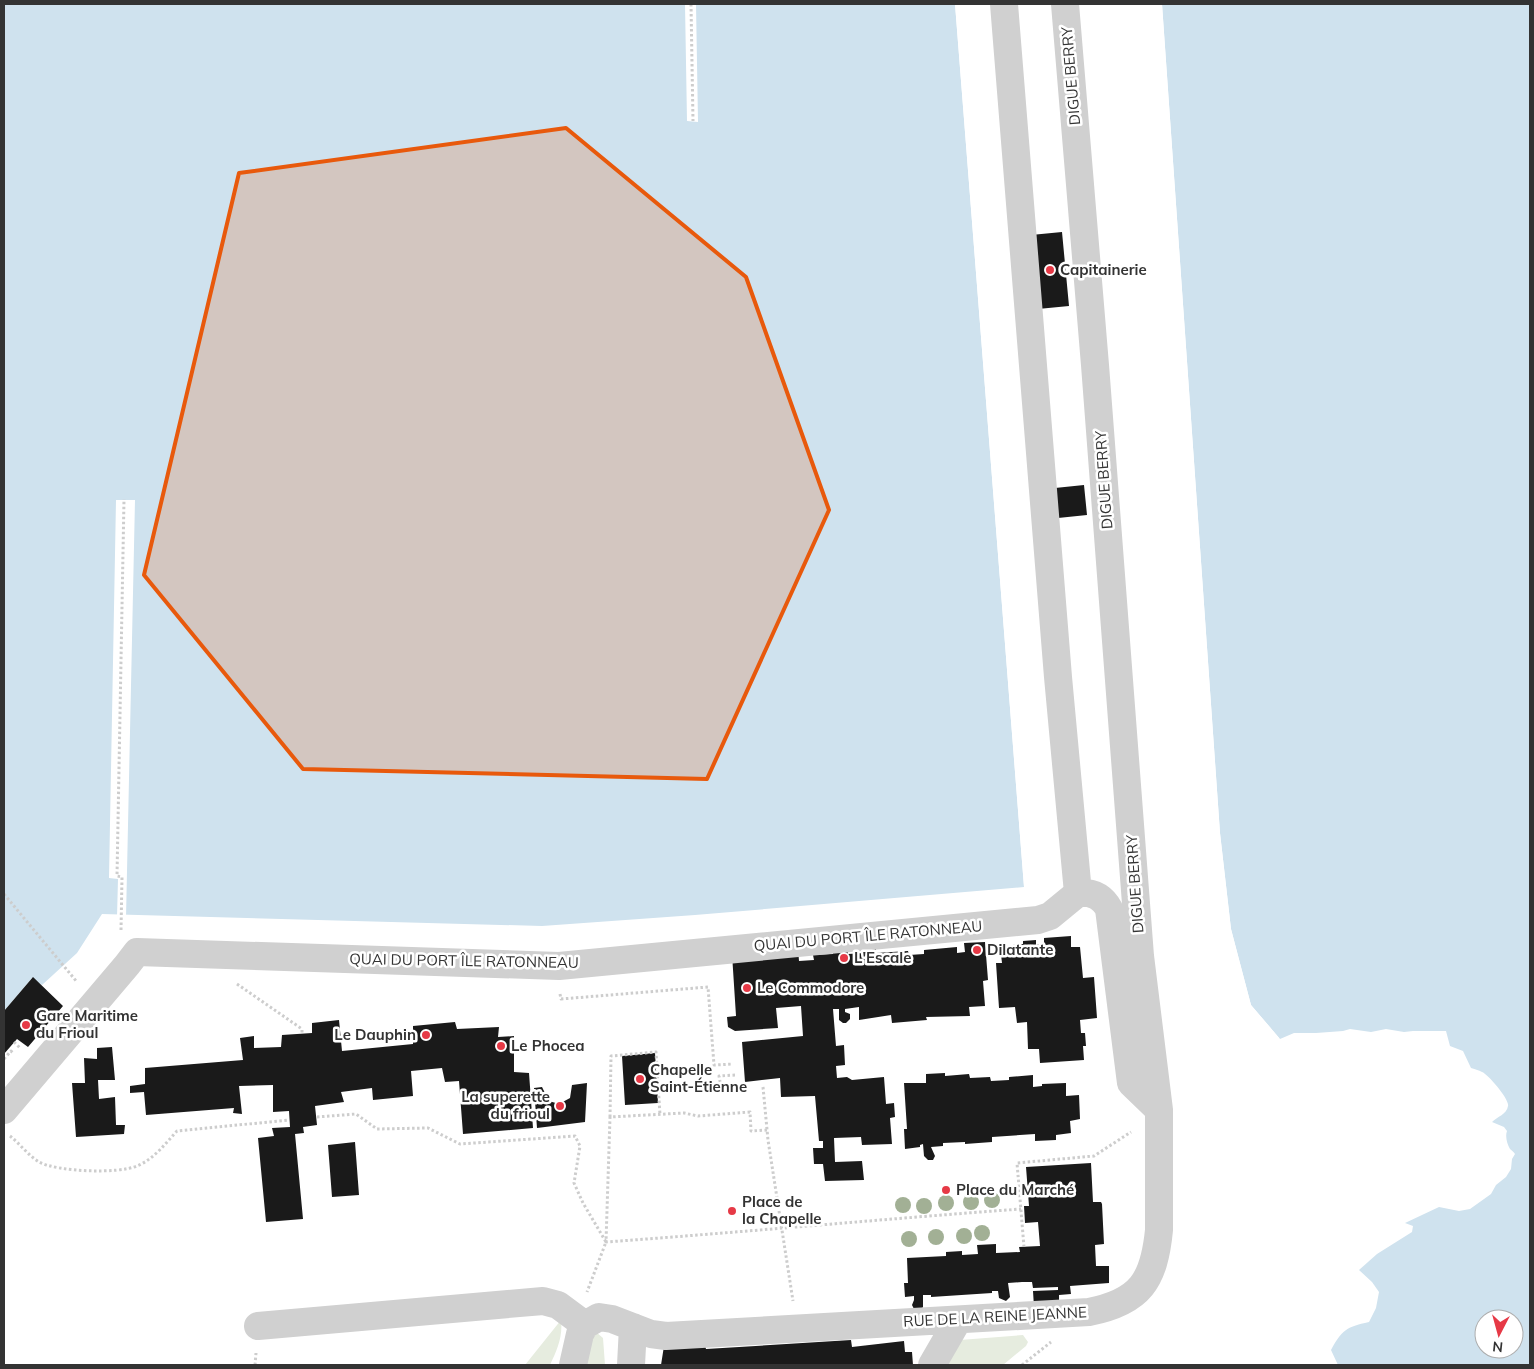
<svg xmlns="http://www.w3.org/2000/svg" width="1534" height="1369" font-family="Mulish,sans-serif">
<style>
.green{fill:#e6ecdf}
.water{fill:#cfe2ee;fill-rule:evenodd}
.pier{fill:#fff}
.building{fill:#1a1a1a}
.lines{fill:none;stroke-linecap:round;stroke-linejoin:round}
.path{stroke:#cdcdcd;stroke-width:3;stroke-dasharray:2.5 2.5;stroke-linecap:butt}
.minor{stroke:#d0d0d0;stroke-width:28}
.tree{fill:#a2b095}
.marked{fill:#e8590c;fill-opacity:0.2;stroke:#e8590c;stroke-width:4;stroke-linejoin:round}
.poi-dot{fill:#e63946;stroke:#fff;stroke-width:2}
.labels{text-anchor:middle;stroke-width:5;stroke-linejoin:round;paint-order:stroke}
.street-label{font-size:15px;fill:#333;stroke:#fff}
.poi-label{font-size:15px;font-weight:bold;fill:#333;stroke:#fff;text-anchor:start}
</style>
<rect width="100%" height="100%" fill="#fff"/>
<path class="green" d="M561 1320C563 1337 557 1350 550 1365H525Z
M596 1332 603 1338 605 1365H587L590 1341Z
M1023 1335 1028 1342 1026 1346 1003 1365H946L960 1340Z"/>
<path class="water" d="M4 4H955L1024 887 695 915 542 926 102 914 77 953 42 985 32 978 4 1011Z
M1162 4H1530V1365H1338L1331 1350C1342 1330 1346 1327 1369 1322L1376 1308 1379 1292 1372 1282 1359 1270 1377 1254 1412 1232 1413 1226 1405 1223 1439 1207 1459 1211 1470 1209 1491 1194 1496 1185 1506 1177 1511 1169 1512 1159 1515 1154C1514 1152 1512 1151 1510 1149 1507 1144 1505 1136 1507 1131L1504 1127 1492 1122C1497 1117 1507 1114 1508 1106 1510 1100 1488 1074 1482 1072 1479 1070 1474 1069 1471 1068L1463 1051 1450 1046 1446 1031H1413L1404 1032 1386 1029 1371 1032 1350 1029 1343 1031 1316 1033H1294L1280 1039 1251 1005 1231 929 1220 833ZM1484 1319H1514V1349H1484Z"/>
<path class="pier" d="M685 4H696L698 122 687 121Z
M955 4H958L1027 888 1024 887Z
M1160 4H1162L1220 833 1231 929 1251 1005 1280 1039 1274 1035 1249 1006 1228 930 1217 833Z
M116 500H135L126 918 117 917 118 879 109 878Z"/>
<path class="building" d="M1062 232 1069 306 1038 309 1031 235Z
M1084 485 1087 515 1058 518 1055 488Z
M1071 936V947H1080L1083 978 1094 977 1097 1018 1080 1020 1081 1033H1085L1086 1046H1083L1084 1060 1040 1063 1039 1049H1028L1027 1022 1017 1023 1015 1007 999 1008 996 963H1002L1000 946 1023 944V941L1036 940V945L1044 944V938Z
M985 942 988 980 983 981 985 1006 969 1007 970 1016 926 1017 927 1020 892 1023 891 1015 859 1020V1007L845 1009V1012L850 1014V1019L846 1023H843L839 1020V1009H833L836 1046 844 1045 845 1065 836 1066 837 1078 847 1077 852 1080 884 1077 886 1104 894 1103 895 1117 890 1118 892 1144 862 1145 861 1137 834 1138 835 1162 862 1161 864 1180 825 1181 823 1164H814L813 1148H823V1141H819L815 1096 781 1097 780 1078 745 1082 742 1042 803 1036 801 1006 776 1008 778 1028 735 1031 728 1027 727 1017 736 1016 732 954 798 949 799 961 814 960 813 955 833 954V949H847L848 954 864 953 863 948 876 947V953L908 951 909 955 924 954V950L957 947V953L965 952 964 943Z
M33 977 63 1006 28 1047 17 1039 4 1054V1011Z
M339 1020 342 1051 413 1044V1026L455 1022 457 1029 499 1027 498 1037 514 1036V1072L529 1073 533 1128 463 1134 459 1081 445 1082 442 1068 411 1071 413 1096 373 1100 372 1088 341 1092 344 1102 315 1106 317 1125 303 1127 304 1133 295 1134 303 1219 266 1222 258 1138 274 1136 272 1128 290 1127 289 1111 273 1112V1085L239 1086 242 1114 233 1113 234 1108 146 1115 144 1092 130 1093V1086L145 1084V1068L243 1060 240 1038 254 1036V1048L281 1047 282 1035 312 1033V1023Z
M112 1047 115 1080H98L99 1099 115 1097 116 1125H125L124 1134 76 1137 72 1083H85L84 1058 97 1059V1048Z
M655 1053 658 1103 625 1105 622 1056Z
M945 1073V1076L969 1074 970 1078 990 1077 991 1081 1009 1080V1077L1033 1075V1087L1042 1086V1084L1066 1083V1096L1079 1095 1080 1119 1070 1121 1071 1133 1056 1135V1140L1035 1141V1134L992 1137V1142L965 1144V1142L943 1143V1146L931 1147 935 1156 933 1160H928L924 1156 923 1144 920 1145V1147L905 1149 904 1129H907L904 1083H926V1074Z
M587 1083 585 1122 537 1128 534 1088 542 1087 549 1101 559 1104 570 1098 572 1085Z
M355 1142 359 1195 332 1197 328 1145Z
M1091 1163 1093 1202H1101L1102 1204 1104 1244 1095 1245 1096 1266H1109V1283L1070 1286 1071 1294 1059 1295V1305L1034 1307 1033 1291 1058 1290V1287L1033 1288 1032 1282H1022L1008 1283 1010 1297 1006 1301 999 1298 998 1291H992V1293L931 1297V1295H923V1307L921 1310 914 1309 912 1305 914 1300V1296L905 1297 904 1283H908L907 1258 946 1256V1252L962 1251V1255L978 1254 977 1245 996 1244V1253L1020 1252 1019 1247 1040 1246 1038 1222 1025 1223 1024 1206H1029L1026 1167Z
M851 1340 852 1347 904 1341 905 1352H912L913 1365H661L664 1346 704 1342 706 1349Z"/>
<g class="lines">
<path class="path" d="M691 4 693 121
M4 894 77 982
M121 930 122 877 117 876 124 499
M237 984 302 1029V1034
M560 994 561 999 708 987 714 1065 733 1064
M14 1042 21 1049
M4 1059 11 1051 14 1054
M735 1075 719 1076 721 1087 736 1086
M763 1087 768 1140 793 1301
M317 1117 356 1114 377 1129 428 1128 460 1144 575 1136 580 1146 574 1183 583 1203 606 1242 587 1292
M610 1117 611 1056 656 1052 660 1115
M767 1130 751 1131 750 1112 698 1116 684 1113 610 1117 606 1242C745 1232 883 1219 1021 1209
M10 1136C20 1144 29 1156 39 1162 58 1172 118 1174 137 1166 154 1159 165 1144 177 1131L289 1120
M1024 1247 1017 1163 1094 1156 1131 1132
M255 1365 256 1353
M1022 1365 1051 1342"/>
<path class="minor" d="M1004 4 1058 677 1078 893
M1078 893C1092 892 1102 896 1109 909L1131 1083 1159 1110
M4 1110 127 965 137 952 559 966 1038 920 1050 916 1078 893
M258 1326 543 1301 558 1305 585 1325
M573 1365 580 1334 585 1325 599 1317 612 1319 651 1334 666 1336 1089 1312C1140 1302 1154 1281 1159 1230V1110L1140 956 1095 365 1065 4
M631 1365 633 1327
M932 1365 958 1320"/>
</g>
<g class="tree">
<circle cx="992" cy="1200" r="8"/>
<circle cx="971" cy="1202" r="8"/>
<circle cx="946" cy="1203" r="8"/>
<circle cx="903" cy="1205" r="8"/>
<circle cx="924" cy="1206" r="8"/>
<circle cx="982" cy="1233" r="8"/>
<circle cx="964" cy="1236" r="8"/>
<circle cx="936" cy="1237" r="8"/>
<circle cx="909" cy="1239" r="8"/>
</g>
<path class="marked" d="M566 128 746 277 829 510 707 779 303 769 144 575 239 173Z"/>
<g class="poi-dot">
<circle cx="1050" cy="270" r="5"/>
<circle cx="977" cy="950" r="5"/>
<circle cx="844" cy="958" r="5"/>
<circle cx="747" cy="988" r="5"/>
<circle cx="26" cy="1025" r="5"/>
<circle cx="426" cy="1035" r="5"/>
<circle cx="501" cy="1046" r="5"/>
<circle cx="640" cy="1079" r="5"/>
<circle cx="560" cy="1106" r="5"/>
<circle cx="946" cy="1190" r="5"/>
<circle cx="732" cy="1211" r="5"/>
</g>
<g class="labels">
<g class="street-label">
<text transform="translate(1071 76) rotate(-95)" y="5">DIGUE BERRY</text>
<text transform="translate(1104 480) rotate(-94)" y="5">DIGUE BERRY</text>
<text transform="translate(1135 884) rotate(-94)" y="5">DIGUE BERRY</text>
<text transform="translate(868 936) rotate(-5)" y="5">QUAI DU PORT ÎLE RATONNEAU</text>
<text transform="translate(464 961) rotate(1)" y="5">QUAI DU PORT ÎLE RATONNEAU</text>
<text transform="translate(995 1317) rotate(-3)" y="5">RUE DE LA REINE JEANNE</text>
</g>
<g class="poi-label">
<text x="1060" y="275">Capitainerie</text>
<text x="987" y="955">Dilatante</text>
<text x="854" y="963">L'Escale</text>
<text x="757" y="993">Le Commodore</text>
<text x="36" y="1021">Gare Maritime<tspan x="36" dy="17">du Frioul</tspan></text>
<text x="416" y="1040" text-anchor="end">Le Dauphin</text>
<text x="511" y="1051">Le Phocea</text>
<text x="650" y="1075">Chapelle<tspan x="650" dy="17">Saint-Étienne</tspan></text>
<text x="550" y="1102" text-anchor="end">La superette<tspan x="550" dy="17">du frioul</tspan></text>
<text x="956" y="1195">Place du Marché</text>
<text x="742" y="1207">Place de<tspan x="742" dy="17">la Chapelle</tspan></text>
</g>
</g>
<rect width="1534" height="1369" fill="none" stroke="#333333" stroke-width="10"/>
<g transform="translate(1499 1334) rotate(186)"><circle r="24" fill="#ffffff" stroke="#adadad"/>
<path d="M0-4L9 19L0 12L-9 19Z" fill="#e63946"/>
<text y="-8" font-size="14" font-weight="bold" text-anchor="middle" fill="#333333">N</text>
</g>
</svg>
